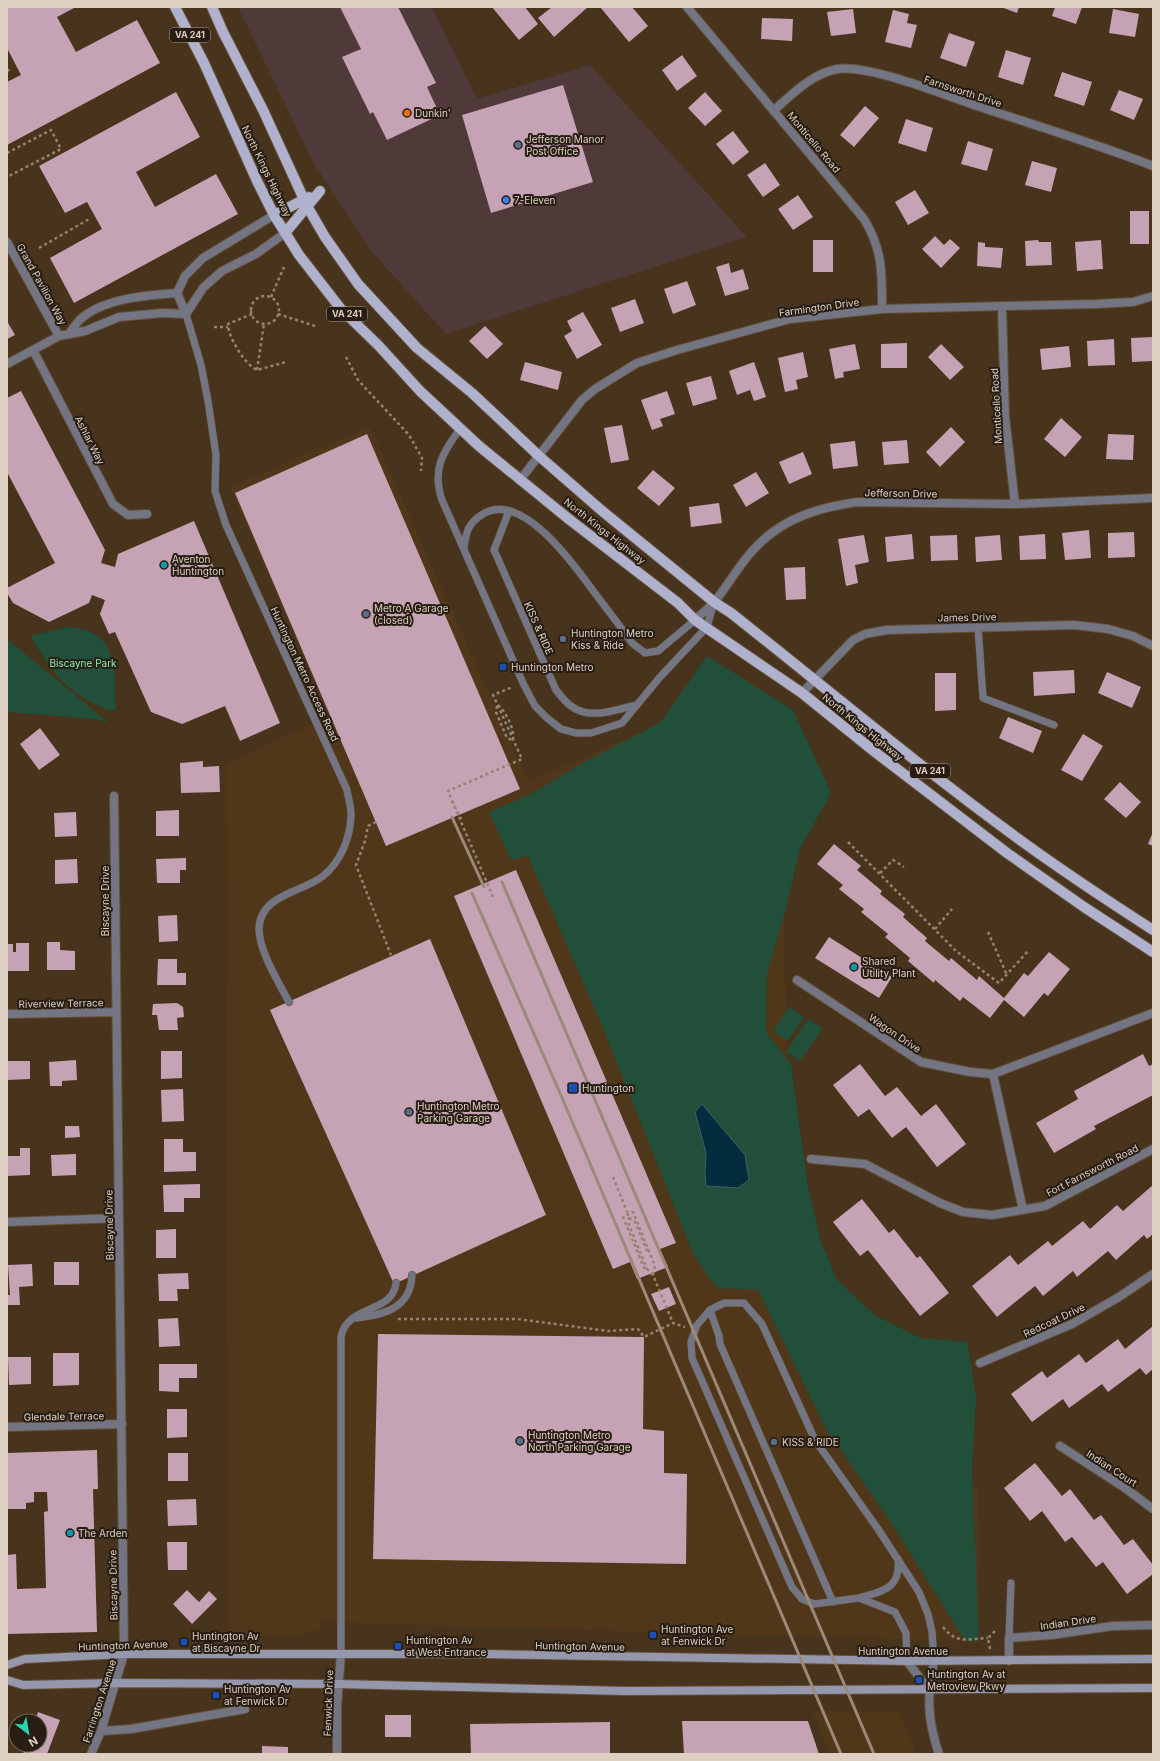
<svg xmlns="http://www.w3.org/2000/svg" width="1160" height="1761" font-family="Inter,sans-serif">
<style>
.commercial{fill:#4f3a39}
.built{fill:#513719}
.green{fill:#214f39}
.water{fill:#032d3f;stroke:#445e67}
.building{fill:#c5a3b5}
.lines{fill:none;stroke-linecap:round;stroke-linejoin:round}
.lane-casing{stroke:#634f3a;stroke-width:8}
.street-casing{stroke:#634f3a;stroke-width:10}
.secondary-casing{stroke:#634f3a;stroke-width:10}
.primary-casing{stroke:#634f3a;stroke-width:12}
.path{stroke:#958472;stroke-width:2.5;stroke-dasharray:3 3;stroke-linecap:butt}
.lane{stroke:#747583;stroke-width:7}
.street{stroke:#747583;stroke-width:8}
.secondary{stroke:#9597ad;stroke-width:8}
.primary{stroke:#afb1cd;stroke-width:10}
.rail{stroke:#9b8a79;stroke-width:3}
.food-dot{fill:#e8710a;stroke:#271d13;stroke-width:1.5}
.service-dot{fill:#5c6f8a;stroke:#271d13;stroke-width:1.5}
.shop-dot{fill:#3f7fe0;stroke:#271d13;stroke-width:1.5}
.culture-dot{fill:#0f9aa8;stroke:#271d13;stroke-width:1.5}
.transit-dot{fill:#1a4fb4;stroke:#271d13;stroke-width:1.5}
.labels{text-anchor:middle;stroke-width:4;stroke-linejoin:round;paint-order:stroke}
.shield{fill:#271d13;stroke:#a69a8e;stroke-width:1}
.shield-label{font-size:9px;font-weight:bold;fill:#ddd0c3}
.street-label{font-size:10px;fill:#ddd0c3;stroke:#271d13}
.poi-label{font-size:10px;fill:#ddd0c3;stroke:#271d13;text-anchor:start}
.park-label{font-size:10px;fill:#87edba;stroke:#271d13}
</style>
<rect width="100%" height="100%" fill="#48331c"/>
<path class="commercial" d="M238 7H432L477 99 590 65 747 237 446 334 372 252 313 162Z"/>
<path class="built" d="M370 427 528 781 698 708 782 850 794 1344 900 1485 978 1486 980 1642 322 1622 321 1630 291 1636H228L225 764 329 716 230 487Z
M812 1711 901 1712 916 1754H830Z"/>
<path class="green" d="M68 627C120 631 114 670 116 710 107 711 101 707 93 703 61 687 48 665 30 636Z
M7 639 109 723 96 719 7 712Z
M707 656 793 710 831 793 800 849 786 908 767 974 766 1032 791 1064 808 1187 821 1242 837 1280 876 1316 920 1338 967 1342 976 1397 972 1470 979 1641H965L892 1524 826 1429 758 1290 717 1288 694 1256 602 1026 528 856 511 860 489 812 531 794 581 764 661 722Z
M789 1007 804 1017 788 1041 773 1031Z
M808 1019 823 1028 800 1061 786 1052Z"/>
<path class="water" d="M702 1104 745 1155 749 1180 738 1188 706 1186 705 1175 706 1153 695 1112Z"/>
<path class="building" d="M7 7H76L57 17 76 52 137 20 160 63 7 145V82L21 75 7 48Z
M340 7H398L436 83 427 87 440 115 387 140 373 112 370 114 342 57 361 49Z
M492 7H525L538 24 519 40Z
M552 7H588L554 37 538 18Z
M600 7H632L648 26 629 42Z
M1001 7H1019L1017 13Z
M1055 7H1082L1076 24 1052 16Z
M853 9 856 33 831 36 827 12Z
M1113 9 1139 14 1135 37 1109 33Z
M893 10 909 14 907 23 917 25 911 48 885 42Z
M762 18 793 19 792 41 761 39Z
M949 33 975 42 966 67 940 58Z
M1006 50 1031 58 1023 85 998 77Z
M682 55 697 76 677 91 662 70Z
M1062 72 1092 82 1084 106 1054 96Z
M563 85 593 182 491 213 462 115Z
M1119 90 1143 99 1134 120 1110 110Z
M176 92 200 137 136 172 155 207 216 174 238 214 74 303 50 258 102 229 87 202 65 213 39 166Z
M705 92 722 111 705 126 688 108Z
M865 106 879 118 854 147 840 135Z
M906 119 933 128 926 152 898 143Z
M733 131 749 152 733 165 716 144Z
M968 141 993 149 987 171 961 164Z
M1032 161 1057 168 1051 192 1025 185Z
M765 163 780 185 763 197 747 175Z
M915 190 929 213 908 225 895 202Z
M798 195 813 217 793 230 778 209Z
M1130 211H1149V244H1130Z
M935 236 944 245 950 239 960 248 941 268 922 249Z
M813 240H833V272H813Z
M1038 240 1039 242H1051L1052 265 1026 266 1025 241Z
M1101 240 1103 269 1077 271 1075 242Z
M978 242 985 243V247L1003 248 1001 268 977 266Z
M729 263 731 273 743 269 749 289 725 296 716 267Z
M687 281 696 305 673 314 664 289Z
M635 299 644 323 620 332 611 308Z
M583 312 602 345 577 359 564 336 572 331 567 321Z
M7 321 15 335 7 339Z
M485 326 503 344 487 359 469 341Z
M1153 337V361L1132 362 1131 338Z
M1114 339 1115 365 1088 366 1087 341Z
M907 343V368H881V344Z
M855 344 860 369 843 372 844 377 835 379 829 349Z
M941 344 964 367 950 380 928 357Z
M1069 346 1071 367 1042 370 1040 349Z
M803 352 808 377 796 380 798 389 785 392 778 358Z
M525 362 562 372 558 390 520 380Z
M754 362 766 397 754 401 750 390 737 395 729 371Z
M711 376 717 399 693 406 686 383Z
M21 391 105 550 101 563 115 567 118 554 194 521 280 723 240 741 225 706 182 724 151 712 115 632 109 634 100 614 105 600 92 595 89 603 49 622 13 603 7 593V588L55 563 7 472V398Z
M667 391 675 414 660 419 663 426 652 430 641 400Z
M1061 418 1082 437 1065 457 1044 439Z
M622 425 629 460 611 463 604 428Z
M951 427 965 442 940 467 926 452Z
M367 434 520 789 386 846 235 493Z
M1108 434 1134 435 1133 460 1106 459Z
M907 440 909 463 884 465 882 442Z
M855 441 858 466 833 469 830 444Z
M803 452 812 474 789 484 779 462Z
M653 470 675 488 659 506 637 488Z
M756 472 769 493 746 507 733 485Z
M719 503 722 523 691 527 689 507Z
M1089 530 1091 558 1065 560 1062 533Z
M1134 532 1135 557 1108 558V533Z
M912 534 914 559 887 562 885 537Z
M1045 534 1046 559 1020 560 1019 536Z
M864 535 869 562 855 565 858 583 846 586 838 539Z
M957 535 958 560 931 561 930 536Z
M1000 535 1002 560 976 562 975 537Z
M805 567 806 599 786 600 784 568Z
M1074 670 1075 693 1034 696 1033 672Z
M1107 672 1141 687 1132 708 1098 693Z
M935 673H956V710L935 711Z
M1008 717 1042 731 1033 753 999 738Z
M40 728 60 755 39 770 20 744Z
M1083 734 1103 746 1082 781 1061 770Z
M203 761V767L219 766 220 792 181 793 180 763Z
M1120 782 1141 802 1126 818 1104 799Z
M179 810V836H156V811Z
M76 812 77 836 55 837 54 813Z
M1153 832V846L1148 844Z
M834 844 861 866 857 870 882 891 880 894 905 914 903 917 927 938 925 941 949 961 951 958 977 980 979 976 1004 998 1024 973 1028 976 1049 952 1070 969 1048 996 1044 993 1024 1017 1004 1000 990 1018 963 997 960 1001 935 980 934 983 908 961 910 958 885 937 888 934 861 912 864 909 839 889 843 885 817 864Z
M186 858V870H180V883H157L156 859Z
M77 859 78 883 55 884V860Z
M516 870 676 1243 660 1249 668 1267 637 1279 630 1262 613 1269 454 896Z
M177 915 178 941 159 942 158 916Z
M829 937 892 977 879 998 815 958Z
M430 939 546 1215 394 1284 270 1010Z
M47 942H60V950L75 951V970H47Z
M16 943H29V971H7V944H13V952H16Z
M158 959H177V973H186V985H157Z
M177 1003 183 1007 184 1017 177 1018 178 1030H159L157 1015H152L153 1004Z
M161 1051H182V1078L161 1079Z
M1143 1054 1149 1066 1153 1064V1095L1094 1126 1096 1129 1054 1153 1036 1123 1078 1099 1074 1091Z
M76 1060 77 1080 62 1081V1086H50L49 1062Z
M7 1061H30V1079L7 1080Z
M860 1064 885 1096 897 1087 921 1116 936 1104 966 1144 937 1167 906 1127 892 1138 869 1109 858 1117 833 1085Z
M183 1089 184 1121 162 1122 161 1090Z
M65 1126H79L80 1137 65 1138Z
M164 1139H183V1152H196V1171L164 1172Z
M20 1148H30V1175L7 1176V1156H20Z
M76 1154V1175L52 1176 51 1155Z
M200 1184V1198H184V1212H164L163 1185Z
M1153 1185V1234L1147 1239 1144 1235 1116 1260 1108 1251 1077 1277 1073 1271 1043 1296 1035 1286 997 1317 972 1286 1010 1255 1018 1265 1048 1241 1052 1246 1083 1221 1090 1229 1117 1205 1123 1211Z
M862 1199 889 1233 894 1229 917 1258 920 1256 949 1293 920 1316 868 1250 860 1256 833 1222Z
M176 1229V1258H156V1230Z
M54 1262H79V1285H54Z
M32 1264 33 1286 19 1287 20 1305H7V1295H10L8 1265Z
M188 1273 189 1289H177L178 1301H159L158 1274Z
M669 1287 676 1304 659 1311 651 1294Z
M178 1318 180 1346 159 1347 158 1319Z
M1153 1326V1369L1146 1375 1140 1368 1108 1392 1102 1384 1069 1408 1063 1399 1032 1422 1011 1394 1042 1371 1047 1378 1079 1354 1086 1363 1118 1339 1125 1349Z
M378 1334 644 1337 643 1429 664 1431V1473L687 1474 686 1564 373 1559Z
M53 1353H79V1385L53 1386Z
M8 1357H31V1384L9 1385Z
M159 1364H197V1378H179V1392L159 1391Z
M167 1409H187V1437L167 1438Z
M97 1450 98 1489H93L97 1632 7 1634V1555L16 1554 17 1589 46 1588 44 1512 48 1511 47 1492H34V1502L26 1503V1509H7V1453Z
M168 1453H188V1481H168Z
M1035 1463 1062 1496 1070 1489 1094 1520 1101 1515 1124 1545 1133 1539 1153 1565V1574L1127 1594 1103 1562 1096 1567 1072 1537 1065 1542 1042 1511 1030 1521 1004 1488Z
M196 1499 197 1525 168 1526 167 1500Z
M167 1542H187V1570H168Z
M187 1590 199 1602 209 1591 217 1599 192 1624 173 1604Z
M38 1712 60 1720 47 1754H23L27 1745H40V1721H35Z
M385 1715H411V1737H385Z
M682 1721H808L819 1754H684Z
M610 1722V1754H471L470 1724Z
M262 1746 288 1747V1754H262Z"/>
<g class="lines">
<defs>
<path id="lane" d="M186 314 201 365 208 401 216 455 215 491 226 525 347 790C348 797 351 806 351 814 351 836 341 862 323 876 302 893 260 894 259 929 259 951 279 983 289 1002
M460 429C442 453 432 470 442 500L523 683 535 706 547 718 561 729 576 733H591L622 723 660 677 707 627 714 602
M509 511 494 550 556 690C560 695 565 702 571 706 590 721 616 709 637 705
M464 548C466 532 468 523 483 514 522 490 575 566 594 592 607 609 620 626 632 643L645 653 658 651 695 620
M978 627 983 698 1054 725
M710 1310 719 1336 720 1344 833 1602
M356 1318C384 1315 411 1308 412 1275
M859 1598C883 1591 901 1589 898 1559
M1009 1638 1011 1583
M341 1653V1337C347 1304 393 1314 396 1283
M907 1661 906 1633 895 1612 859 1598 814 1604 802 1599 792 1587 692 1358 691 1342 697 1325 710 1310 724 1303H744L762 1324 815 1440 878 1529 919 1592 928 1614 932 1632 934 1661"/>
<path id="street" d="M687 7 864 219C883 250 882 274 882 309
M774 110C793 94 811 74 837 69 868 64 942 94 974 105 1034 125 1094 143 1153 166
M7 242 59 336
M1002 307 1005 416 1015 504
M186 314 177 293 185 276 203 258 274 215
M186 314 203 288 222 271 256 254 285 233
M69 334C73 329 77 321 83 317 107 298 148 295 177 293
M33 350 113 504 128 515 147 514
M7 364 59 336 85 331 119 317 163 313 186 314
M520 480 582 400 595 389 637 363 677 350 790 319 882 309 1096 304 1133 302 1153 296
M695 620C701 614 709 608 715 601 729 584 740 563 756 547 783 518 820 507 858 502L1015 504 1153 498
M802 693 853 640 865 634 887 630 1074 625 1108 629 1133 636 1153 646
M797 980 921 1062 970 1072 993 1074 1153 1013
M7 1014 115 1012
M993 1074 1023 1210
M811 1159 865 1164 940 1203 963 1212 992 1215 1045 1206 1153 1149
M7 1222 119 1218
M980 1363 1072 1324 1119 1297 1153 1274
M7 1427 122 1424
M1060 1446 1125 1488 1153 1509
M907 1661 928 1689
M934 1661C927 1697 927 1719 939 1754
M1009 1661V1638L1051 1635 1113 1626 1153 1625
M101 1731 131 1729 245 1709
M91 1754 101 1731 124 1654 114 796
M337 1754V1707L341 1653"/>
<path id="secondary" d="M7 1665 25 1659 124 1654H485L907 1661 1153 1659
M7 1680 23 1685 115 1683 338 1684 625 1691 1153 1688"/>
<path id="primary" d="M175 7 204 63 257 181 274 215 299 255 341 309 379 346 420 391 479 446 570 520 678 603 695 620 802 693 875 752 1007 853 1084 907 1153 952
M212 7 223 32 263 110 307 206 325 237 358 284 417 348 472 393 539 456 601 510 714 602 731 613C827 689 921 768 1020 840 1064 872 1108 901 1153 930
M274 215 309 197
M285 233 320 191"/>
</defs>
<use href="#lane" class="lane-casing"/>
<use href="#street" class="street-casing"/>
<use href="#secondary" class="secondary-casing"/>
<use href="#primary" class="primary-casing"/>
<path class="path" d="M7 71 12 68
M7 153 51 130 61 149 7 177
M39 248 91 218
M251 310a14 14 0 1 1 28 0a14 14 0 1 1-28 0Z
M271 297 284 267
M252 314 228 324C228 337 245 365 257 370L286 362
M278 314 318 327
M214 327H228
M346 357 358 380 409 435 422 458 421 471
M257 370 264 324
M498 705C506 712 515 730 513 740
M497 706 496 712 507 738 512 740
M452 801 461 819
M376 822 368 826 365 841 356 865 391 955
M848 842 956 951 999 983 1029 950
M880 873 893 860 904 867
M493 897 448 791 522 759 493 695 513 687
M935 929 952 909
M988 932 1007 975
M613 1177 628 1214
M629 1217V1225L647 1269
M629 1218 635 1222 648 1253
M653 1275 655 1266 633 1212 623 1217 645 1270 647 1269 653 1275 673 1323
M398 1319H517L608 1331 638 1329 644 1337 673 1323 685 1327
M943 1627C956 1644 968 1639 988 1638
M990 1649 988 1638 997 1629"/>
<use href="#lane" class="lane"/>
<use href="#street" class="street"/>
<use href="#secondary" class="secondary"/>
<use href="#primary" class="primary"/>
<path class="rail" d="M452 817 484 887
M502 882 874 1754
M472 893 560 1093 841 1754"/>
</g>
<circle class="food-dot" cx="407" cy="113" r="4"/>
<g class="service-dot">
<circle cx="518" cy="145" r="4"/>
<circle cx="366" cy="614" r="4"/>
<circle cx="563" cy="639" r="4"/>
<circle cx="409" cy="1112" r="4"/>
<circle cx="520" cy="1441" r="4"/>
<circle cx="774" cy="1442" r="4"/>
</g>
<circle class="shop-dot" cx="506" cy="200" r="4"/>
<g class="culture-dot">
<circle cx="164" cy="565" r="4"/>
<circle cx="854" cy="967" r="4"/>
<circle cx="70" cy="1533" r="4"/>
</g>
<g class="transit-dot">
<rect x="499" y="663" width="8" height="8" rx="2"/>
<rect x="568" y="1083" width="10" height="10" rx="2"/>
<rect x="649" y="1631" width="8" height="8" rx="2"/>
<rect x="180" y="1638" width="8" height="8" rx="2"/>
<rect x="394" y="1642" width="8" height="8" rx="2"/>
<rect x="915" y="1676" width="8" height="8" rx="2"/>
<rect x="212" y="1691" width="8" height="8" rx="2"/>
</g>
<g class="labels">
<g class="shield">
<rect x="170" y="28" width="40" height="14" rx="3"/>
<rect x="327" y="307" width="40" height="14" rx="3"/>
<rect x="910" y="764" width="40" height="14" rx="3"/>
</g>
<g class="shield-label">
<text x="190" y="38">VA 241</text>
<text x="347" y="317">VA 241</text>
<text x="930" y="774">VA 241</text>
</g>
<g class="street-label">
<text transform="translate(963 91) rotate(18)" y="4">Farnsworth Drive</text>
<text transform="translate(814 142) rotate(50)" y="4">Monticello Road</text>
<text transform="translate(267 171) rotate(64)" y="4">North Kings Highway</text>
<text transform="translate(42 284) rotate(61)" y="4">Grand Pavilion Way</text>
<text transform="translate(819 307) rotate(-8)" y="4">Farmington Drive</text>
<text transform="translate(996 406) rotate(-93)" y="4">Monticello Road</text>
<text transform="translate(90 440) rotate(63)" y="4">Ashlar Way</text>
<text transform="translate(901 493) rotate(1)" y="4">Jefferson Drive</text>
<text transform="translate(605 531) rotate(38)" y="4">North Kings Highway</text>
<text transform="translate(967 617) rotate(-1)" y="4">James Drive</text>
<text transform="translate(539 628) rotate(66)" y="4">KISS &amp; RIDE</text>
<text transform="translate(305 674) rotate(65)" y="4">Huntington Metro Access Road</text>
<text transform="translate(863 727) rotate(39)" y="4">North Kings Highway</text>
<text transform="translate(105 901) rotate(-90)" y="4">Biscayne Drive</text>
<text transform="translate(61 1003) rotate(-1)" y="4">Riverview Terrace</text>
<text transform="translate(895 1033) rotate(34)" y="4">Wagon Drive</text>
<text transform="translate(1092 1170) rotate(-27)" y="4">Fort Farnsworth Road</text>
<text transform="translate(109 1225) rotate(-91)" y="4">Biscayne Drive</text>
<text transform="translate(1054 1320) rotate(-25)" y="4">Redcoat Drive</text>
<text transform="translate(64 1416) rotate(-1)" y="4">Glendale Terrace</text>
<text transform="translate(1112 1468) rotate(33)" y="4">Indian Court</text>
<text transform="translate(113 1585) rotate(-91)" y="4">Biscayne Drive</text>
<text transform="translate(1068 1622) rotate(-8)" y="4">Indian Drive</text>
<text transform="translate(123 1645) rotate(-2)" y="4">Huntington Avenue</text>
<text transform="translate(580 1646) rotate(1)" y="4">Huntington Avenue</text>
<text x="903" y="1655">Huntington Avenue</text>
<text transform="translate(99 1701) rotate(-72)" y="4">Farrington Avenue</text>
<text transform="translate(328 1703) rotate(-88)" y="4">Fenwick Drive</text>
</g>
<g class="poi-label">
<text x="415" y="117">Dunkin'</text>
<text x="526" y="143">Jefferson Manor<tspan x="526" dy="12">Post Office</tspan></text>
<text x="514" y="204">7-Eleven</text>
<text x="172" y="563">Aventon<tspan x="172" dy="12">Huntington</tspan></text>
<text x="374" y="612">Metro A Garage<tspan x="374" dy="12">(closed)</tspan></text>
<text x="571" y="637">Huntington Metro<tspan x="571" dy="12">Kiss &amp; Ride</tspan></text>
<text x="511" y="671">Huntington Metro</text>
<text x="862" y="965">Shared<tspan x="862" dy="12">Utility Plant</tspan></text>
<text x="582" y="1092">Huntington</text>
<text x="417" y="1110">Huntington Metro<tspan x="417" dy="12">Parking Garage</tspan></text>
<text x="528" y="1439">Huntington Metro<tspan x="528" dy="12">North Parking Garage</tspan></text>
<text x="782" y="1446">KISS &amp; RIDE</text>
<text x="78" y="1537">The Arden</text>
<text x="661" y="1633">Huntington Ave<tspan x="661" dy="12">at Fenwick Dr</tspan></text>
<text x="192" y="1640">Huntington Av<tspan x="192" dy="12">at Biscayne Dr</tspan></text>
<text x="406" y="1644">Huntington Av<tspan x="406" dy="12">at West Entrance</tspan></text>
<text x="927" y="1678">Huntington Av at<tspan x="927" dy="12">Metroview Pkwy</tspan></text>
<text x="224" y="1693">Huntington Av<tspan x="224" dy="12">at Fenwick Dr</tspan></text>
</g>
<g class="park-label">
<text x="83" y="667">Biscayne Park</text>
</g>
</g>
<rect width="1160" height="1761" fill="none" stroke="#ddd0c3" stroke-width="16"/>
<g transform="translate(28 1733) rotate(149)"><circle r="19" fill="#271d13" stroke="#706559"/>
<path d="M0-3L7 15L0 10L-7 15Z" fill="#29d5ac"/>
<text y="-6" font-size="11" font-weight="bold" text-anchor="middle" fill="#ddd0c3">N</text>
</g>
</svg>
